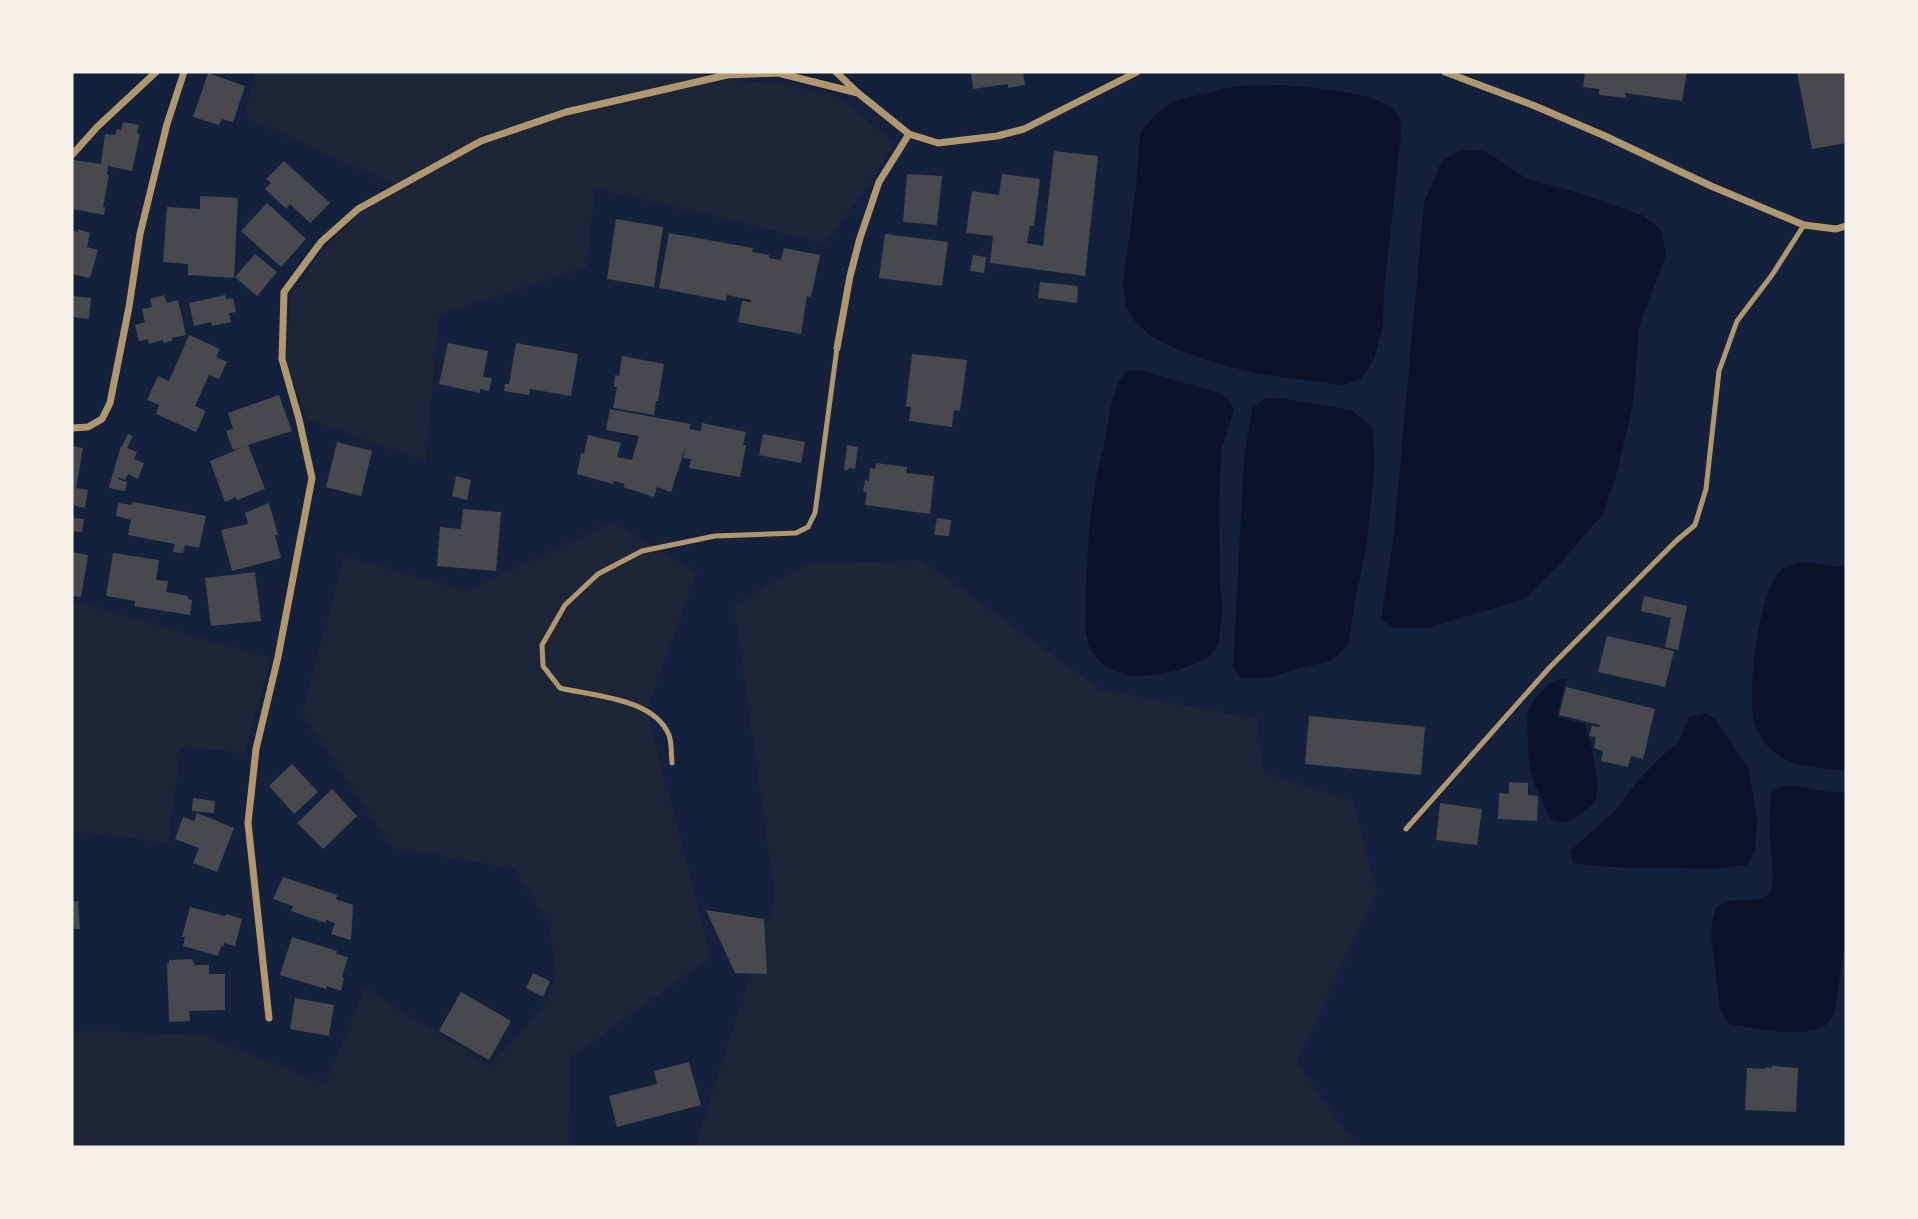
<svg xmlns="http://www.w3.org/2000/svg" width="1918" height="1219" font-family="'Asap Condensed',sans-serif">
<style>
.green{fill:#1d2539}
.water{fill:#0b132b}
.building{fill:#48494c}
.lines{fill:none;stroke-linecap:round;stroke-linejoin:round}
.service{stroke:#b1986c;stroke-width:5}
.minor{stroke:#b1986c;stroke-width:7}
</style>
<rect width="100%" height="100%" fill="#14213d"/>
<path class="green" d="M255 72H691L730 80 786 84 839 97 895 143 871 182 825 243 595 188 587 267 439 315 426 462 307 419 286 362 291 294 324 248 360 213 401 188 244 117Z
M611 522 697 572 647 710 711 957 570 1058 572 1147H72V1033L95 1031 203 1035 325 1084 365 988 490 1066 543 1007 556 974 549 923 514 869 391 847 302 714 344 556 468 591Z
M922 560 1099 689 1257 719 1264 773 1354 801 1377 891 1297 1062 1357 1147H695L775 897 734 604 809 564Z
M72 600 271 658 245 753 181 747 168 843 72 831Z"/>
<path class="water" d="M1282 85C1309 88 1381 91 1397 113 1401 118 1401 127 1401 134L1384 291 1383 327 1374 359 1361 379 1343 385 1258 374 1209 361 1178 350 1151 336 1136 323 1126 307 1123 282 1136 187 1140 132 1158 112 1174 101 1237 86Z
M1460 150 1485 151 1526 178 1582 194 1644 216 1662 231 1666 255 1639 327 1633 404 1617 473 1603 514 1564 559 1525 599 1427 628H1392L1381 619 1394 534 1424 203 1441 162Z
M1140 370 1219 393 1230 402 1234 410 1221 451 1219 506 1220 584 1223 610 1218 645 1208 658 1179 670 1152 675 1129 676 1105 667 1090 650 1085 629 1086 580 1090 518 1097 473 1106 436 1111 405 1118 382 1126 372Z
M1279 398 1351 410 1372 427 1375 463 1367 543 1356 596 1348 646 1330 661 1296 669 1275 676 1259 679 1241 678 1233 668 1244 457 1252 409 1264 399Z
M1801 562 1846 567V769L1841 770C1818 767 1792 768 1774 752 1765 745 1756 732 1754 721 1747 692 1759 588 1781 570 1786 566 1795 564 1801 562Z
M1559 679H1566L1557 717 1585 724C1590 739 1601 785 1596 799 1594 805 1586 810 1581 814 1569 823 1565 825 1551 820L1533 781 1529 764 1527 721 1528 711 1531 704 1547 685Z
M1706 713 1716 720 1748 768 1757 817 1755 852 1747 865C1720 870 1698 869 1671 868 1638 868 1606 868 1573 863L1570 851 1617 809 1637 782 1663 755 1679 742 1689 717Z
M1793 785 1821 791 1846 793V939L1834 1014C1829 1021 1826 1027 1818 1029 1793 1037 1754 1028 1729 1024L1720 1010 1711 936 1713 918 1716 907 1727 901 1761 899 1770 893 1773 878 1769 819 1771 794 1779 787Z"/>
<path class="building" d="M971 72H1023L1025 85 1008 88V84L973 89Z
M1585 72H1687L1682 101 1625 93 1626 98 1599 95V89L1583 87Z
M1797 72H1846V143L1812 149Z
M208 73 245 86 233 122 222 119 219 125 193 117Z
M123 122 139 125 137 133 140 134 132 171 108 166 107 175H109L103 207H105L104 215 73 209V160L101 164 105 134 115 135 117 129 121 130Z
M1054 151 1098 156 1085 276 990 263 993 236 966 233 972 191 999 195 1002 174 1040 179 1034 226H1030L1027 243 1043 246Z
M284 161 330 203 310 223 290 204 286 209 265 189 271 183 266 179Z
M907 174 942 176 937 225 903 222Z
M200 196 238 198 234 278 188 275V264L163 262 167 207 200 209Z
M267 203 306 239 281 267 241 231Z
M616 219 663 227 654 287 607 279Z
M78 229 90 233 87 247 98 250 90 278 72 274V230L78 232Z
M669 233 753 248 752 252 769 255V258L781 260 784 248 820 255 811 297 807 296 801 334 738 322 742 301 751 302V300L727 295 726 301 659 288Z
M885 234 948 242 942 286 879 278Z
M255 254 277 272 257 296 235 277Z
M973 255 986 257 984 273 970 271Z
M1040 282 1078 286 1077 303 1038 298Z
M164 295 167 303 178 300 186 335 172 338V341L163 343V340L149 344 148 339 139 341 135 325 145 322 142 309 152 307 150 299Z
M225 295 226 299 233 298 236 312 229 313 231 322 212 326 211 322 194 326 189 303Z
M72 296 91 298 89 319 72 317Z
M189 335 220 349 216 357 227 362 219 379 209 375 195 406 206 411 196 432 156 414 159 405 147 400 158 376 169 381Z
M448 343 488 351 483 377 492 378 489 391 480 389V393L439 384Z
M516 343 578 354 571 396 530 389 529 395 504 391 505 384H509Z
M912 354 967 360 960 411 954 410 952 427 909 421 911 407 906 406Z
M622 356 664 364 658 401H656L654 415 613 408 617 387H614L615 375 619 376Z
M279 395 292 431 248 445 265 489 237 500 236 497 225 502 210 461 244 447 233 450 226 431 233 429 228 413Z
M610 409 691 424 689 429 701 431 702 423 746 432 743 445H746L740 477 689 468 691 459 683 458 686 445 671 492 657 487 654 497 623 487 625 484 614 481 613 484 577 474 581 453 584 454 588 435 621 443 617 457 632 460 639 436 606 430Z
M128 434 133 436 127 448 137 452 134 459 144 463 138 479 128 474 125 480 119 477 118 479 127 482 125 491 113 489 109 487 121 446H122Z
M763 434 805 442 801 463 759 455Z
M337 442 372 451 361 496 326 487Z
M847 445 858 447 855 469 849 468 848 470H844Z
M72 446 83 448 76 488 88 490 85 508 72 505Z
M876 463 907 467 906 473 934 476 930 514 865 505 867 492H863L865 480 869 481 870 468 875 469Z
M456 476 471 480 467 500 452 496Z
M133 502 206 516 199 548 185 545 183 553 173 552 175 544 128 535 131 520 116 516 118 503 132 505Z
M269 503 278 535H275L281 558 232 571 221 530 248 524 245 513Z
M463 509 501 512 496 571 437 566 440 527 461 529Z
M72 518 84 519 82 532 72 531Z
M937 518 951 520 949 536 934 535Z
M72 552 88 555 81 597 72 596Z
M113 553 159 560 156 580 168 581 166 592 188 596V599L192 600 190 615 134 606 135 601 106 596Z
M255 572 261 621 211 626 205 578Z
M1644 596 1687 606 1678 650 1665 647 1671 618 1641 611Z
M1607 636 1674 651 1665 687 1598 672Z
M1566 687 1655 709 1643 759 1631 756 1628 767 1601 761 1603 751 1594 748 1596 737 1589 736 1592 726 1599 727 1600 725 1559 715Z
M1309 716 1425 727 1421 775 1305 764Z
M292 764 318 792 294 814 269 786Z
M1509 782 1528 783V795L1538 796 1537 821 1498 819 1499 793 1509 794Z
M332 789 357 816 323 849 297 823Z
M193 798 215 801 214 813 192 811Z
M1440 803 1482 809 1477 845 1436 840Z
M197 813 234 828 217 872 193 863 199 848 175 839 183 817 194 821Z
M283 877 337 895 336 899 353 905 351 940 331 934 335 923 326 920V923L291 911 293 906 273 899Z
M78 901 80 929H72V902Z
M190 907 225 916 226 914 242 919 235 946 224 943 223 947 221 946 218 956 183 946 185 937H182Z
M706 910 764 919 767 974 735 973Z
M292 937 337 951 336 954 348 957 342 977 344 978 341 991 327 986 326 989 280 975Z
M192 959 195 965H209V974H225V1010L189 1011 190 1021 169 1022 167 963H169V960Z
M533 973 550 981 543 997 526 988Z
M461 992 511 1021 489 1060 439 1031Z
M295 998 334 1005 329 1036 290 1029Z
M689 1062 701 1105 617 1127 609 1096 657 1084 654 1071Z
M1772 1066 1798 1068 1796 1112 1745 1110 1747 1068 1765 1069 1766 1067 1772 1068Z"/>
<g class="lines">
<path class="service" d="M672 763C671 755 672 743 669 735 654 698 593 696 560 688L543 666 542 645 565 605 598 574 642 551 715 536 796 533 808 527 815 513 837 348
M1406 829 1550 667 1676 541 1695 525 1706 489 1719 371 1737 321 1772 275 1804 225"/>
<path class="minor" d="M836 72 858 93 909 134 938 143 997 136 1024 129 1137 72
M1445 72 1535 106 1605 136 1711 186 1804 225 1836 229 1846 226
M72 155 97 127 156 72
M837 348 850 276 860 238 879 182 909 134
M72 428 88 427 102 419 110 403 129 307 140 234 167 124 184 72
M269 1018 248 823 256 749 278 657 312 478 299 419 282 359 284 292 321 242 358 209 481 141 566 112 727 75 778 73 858 93"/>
</g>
<rect width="1918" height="1219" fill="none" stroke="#f6f1e7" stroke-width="147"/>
</svg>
